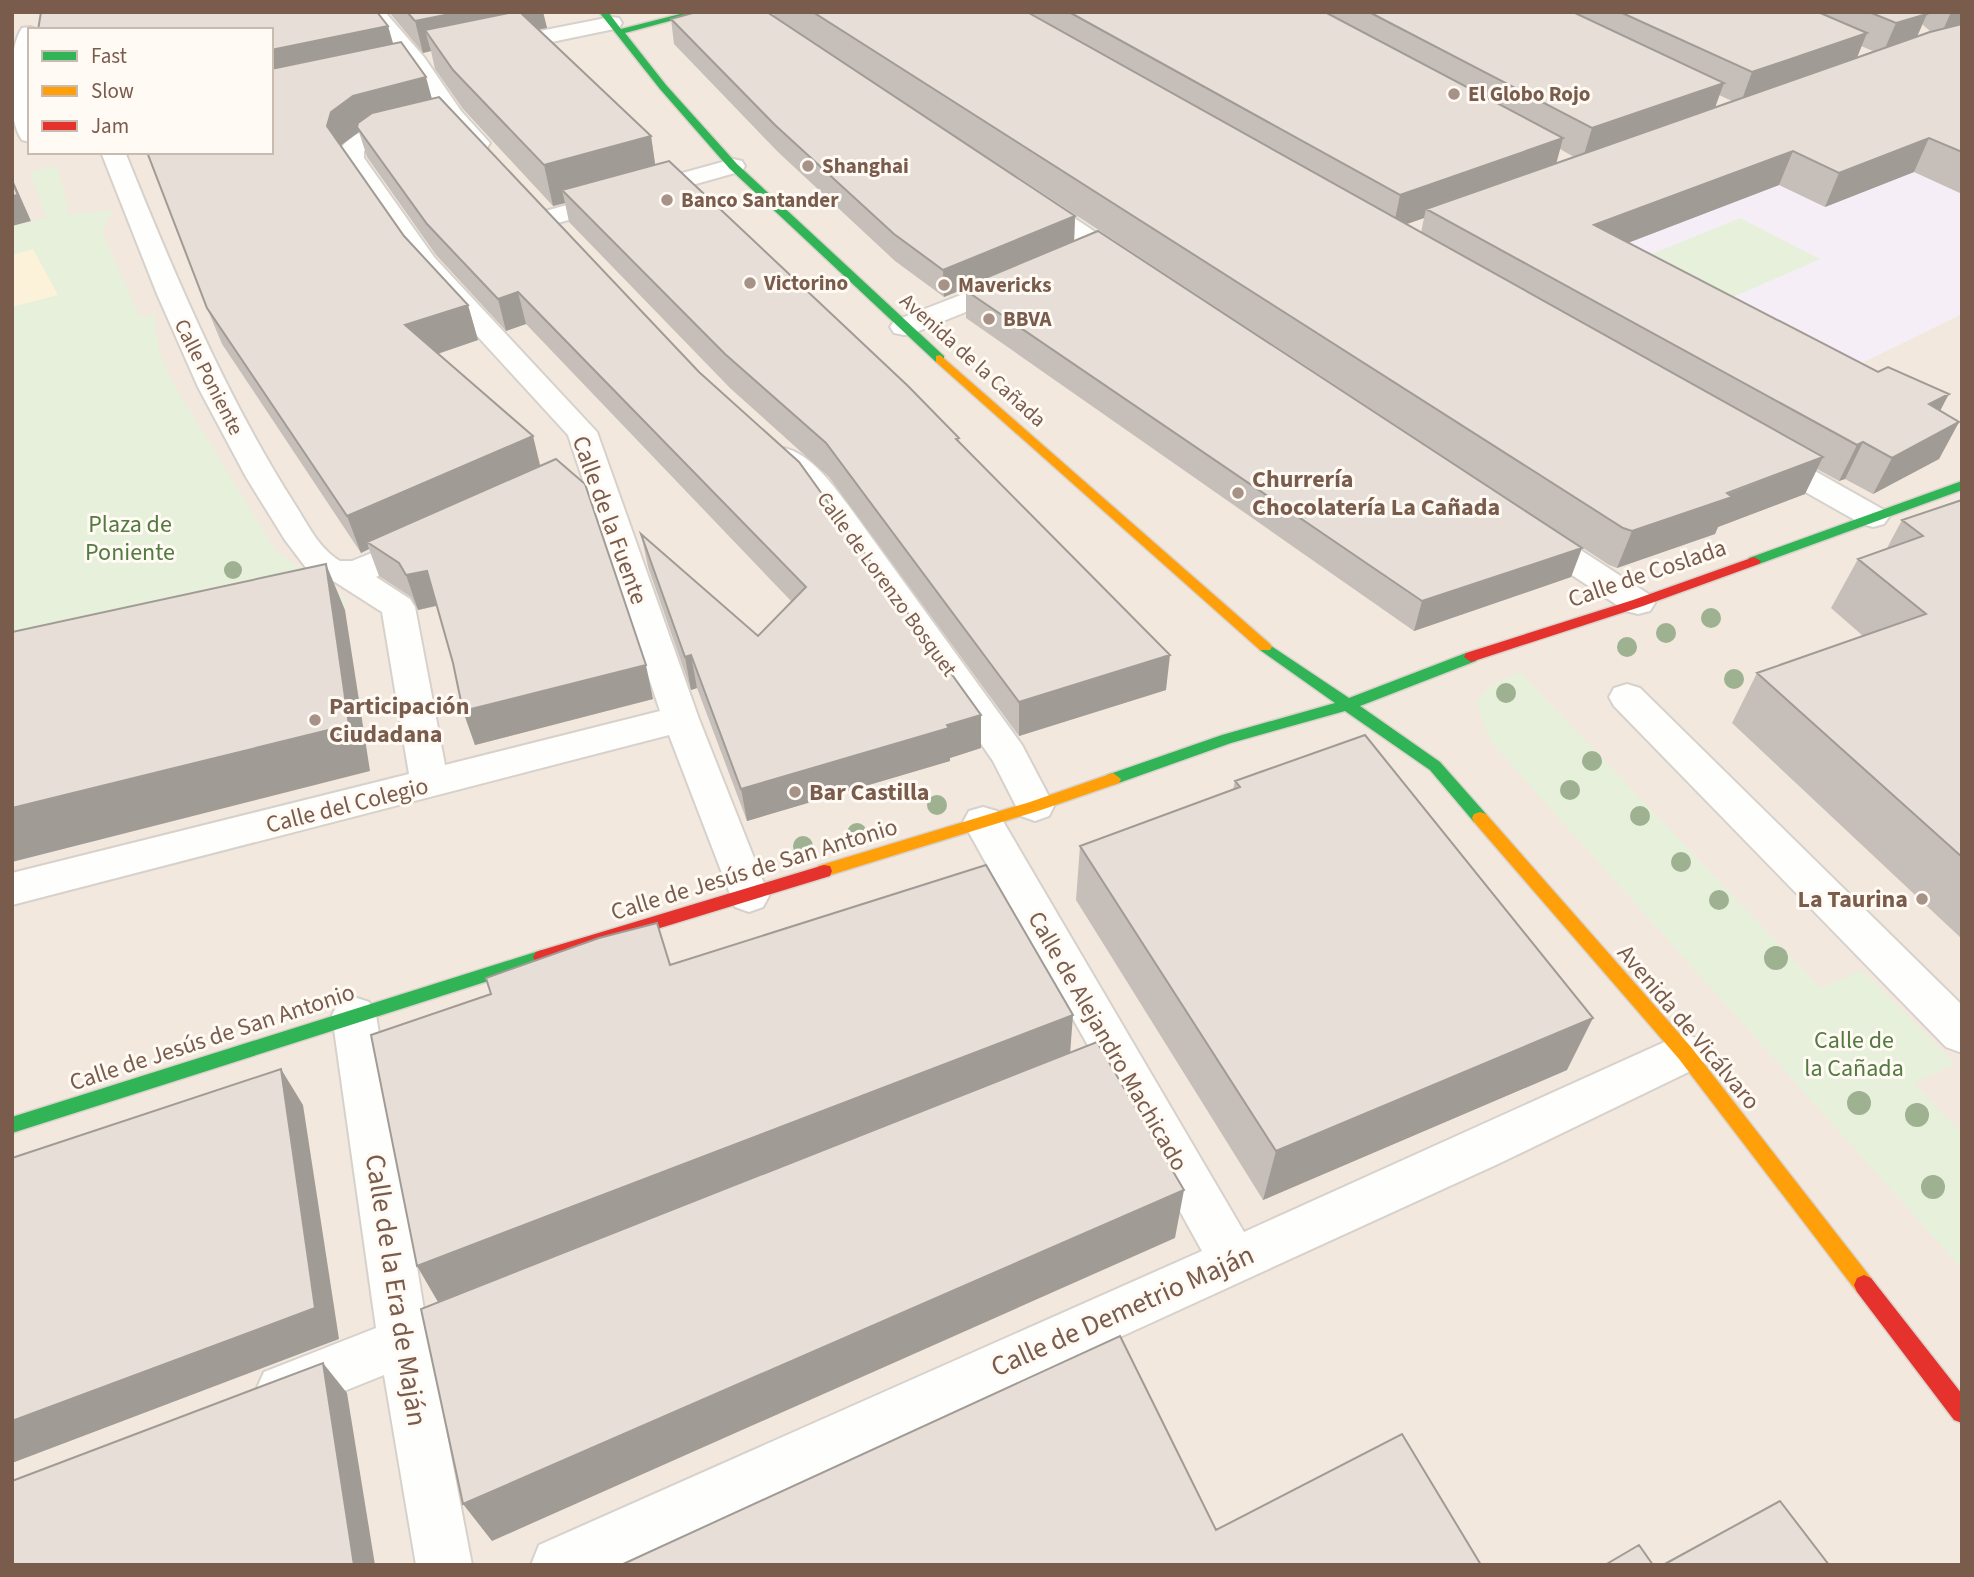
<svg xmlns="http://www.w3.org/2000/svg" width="1974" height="1577" font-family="'Source Sans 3',sans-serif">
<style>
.residential{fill:#f2e8de;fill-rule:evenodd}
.education{fill:#f6eef6}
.green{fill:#e7f0db}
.sand{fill:#fbf2d9}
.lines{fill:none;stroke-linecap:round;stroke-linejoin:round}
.street-casing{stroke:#d7d1cb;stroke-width:4}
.fast-casing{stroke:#d9d2cb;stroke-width:3}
.slow-casing{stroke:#d9d2cb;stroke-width:3}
.jam-casing{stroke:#d9d2cb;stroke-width:3}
.street{fill:#fefefd;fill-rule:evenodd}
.fast{fill:#30b455;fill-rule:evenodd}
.slow{fill:#ff9f0a;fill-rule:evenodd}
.jam{fill:#e5322d;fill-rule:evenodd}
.tree{fill:#9eb190}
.wall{fill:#c6bfb9;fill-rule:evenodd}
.shaded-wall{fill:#a19b96}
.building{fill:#e6ded7;stroke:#a19b96;stroke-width:2}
.poi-dot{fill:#a69286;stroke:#fffaf3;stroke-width:2.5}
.labels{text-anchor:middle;stroke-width:6;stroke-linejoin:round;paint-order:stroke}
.far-poi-label{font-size:21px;font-weight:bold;fill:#7a5c4d;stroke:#fffaf3;text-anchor:start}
.far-street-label{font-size:21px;fill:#7a5c4d;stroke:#fffaf3}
.poi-label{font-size:24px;font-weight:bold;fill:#7a5c4d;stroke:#fffaf3;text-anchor:start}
.street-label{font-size:24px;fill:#7a5c4d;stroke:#fffaf3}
.park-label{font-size:24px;fill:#537a41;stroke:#fffaf3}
.near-street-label{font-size:28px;fill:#7a5c4d;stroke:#fffaf3}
</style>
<rect width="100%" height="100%" fill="#f9f5f0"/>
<path class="residential" d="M12 12H1962V1565H12ZM30 30H271V152H30Z"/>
<path class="education" d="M1962 64V314L1817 385 1512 222Z"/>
<path class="green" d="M57 166 68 206 67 214 113 210 102 232 140 317 154 314 159 351 174 385 276 551 345 598V610L12 686V226L46 218 30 171Z
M1740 218 1820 259 1692 315 1613 270Z
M1520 672 1821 988 1862 970 1955 1064 1914 1083 1962 1133V1269L1491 742 1480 715 1478 699 1493 684Z"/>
<path class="sand" d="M33 249 58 295 12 307V255Z"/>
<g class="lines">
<defs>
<path id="street" d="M363 12H385L424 57 461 111 490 143 487 148 478 150 469 148 445 121 408 66Z
M611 17 619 18 622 23 619 28 494 54 486 52 483 47 486 42 494 40Z
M30 27 39 30H30V142L22 140C6 118 7 50 22 28Z
M410 118 418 120 422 125 418 130 387 138 364 151V158L434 257 597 432 699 719 769 896 763 907 749 912 735 907 669 735 12 905V873L409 774 382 612 335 582 310 573 285 540 246 477 198 387 157 294 101 152H125C174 273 224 393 294 503 307 523 318 548 340 561H352L423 532 435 536 440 543 435 550 376 577 410 599 415 607 445 765 660 711 568 435 416 269 340 158V149L349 138 363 131Z
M733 159 742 161 745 166 742 171 547 226 538 223 534 218 538 213Z
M1032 193 1041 196 1136 259 1140 265 1136 271 1127 273 1118 271 1023 206 1019 201 1023 196Z
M1012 275 1022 277 1026 283 1022 289 914 333 904 335 894 333 890 327 894 321Z
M1765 447 1776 449 1884 510 1889 517 1884 524 1873 527 1862 524 1754 463 1749 456 1754 449Z
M784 448C811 454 832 484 848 505L1022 745 1054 806 1049 816 1035 821 1021 816 993 761 826 519 805 493 768 457 773 450Z
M1533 524 1545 527 1650 595 1655 603 1650 611 1638 614 1626 611 1521 541 1517 534 1521 527Z
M1627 684 1640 688 1962 1005V1053L1946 1047 1614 706 1609 697 1614 688Z
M983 807 997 811 1244 1232 1669 1040 1685 1034 1701 1040 1707 1053 1701 1066 1498 1164 622 1565H531L539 1545 1202 1251 1109 1083 1060 1103 1044 1097 1037 1083 1044 1069 1091 1051 963 822 969 811Z
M354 997 369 1002 376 1015 424 1310 474 1291 492 1298 499 1315 492 1332 432 1356 472 1565H416L384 1375 282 1416 264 1408 256 1390 264 1372 376 1328 332 1015 339 1002Z"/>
<path id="fast" d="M599 12H608L621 29 688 12H703L625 33 666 85 737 164 944 356V362H936L729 168 660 89Z
M1962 481V490L1759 564H1749L1747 561 1749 558Z
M1265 642 1349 698 1466 653H1476L1478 657 1476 661 1360 706 1440 762 1486 814 1488 818 1486 822H1474L1430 770 1345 711 1231 743 1113 785 1107 783 1105 779 1107 775 1222 735 1335 703 1260 650 1258 647 1260 644Z
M542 950 548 952 551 957 548 962 12 1133V1117Z"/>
<path id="slow" d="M940 355 1270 644 1272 647 1270 650H1260L936 362V356Z
M1113 773 1121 779 1119 783 1041 810 824 877 818 876 816 871 818 866 1030 802Z
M1480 812 1486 814 1691 1047 1871 1278 1874 1285 1871 1292 1864 1295 1857 1292 1679 1059 1474 822 1472 818 1474 814Z"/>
<path id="jam" d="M1754 557 1761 561 1759 564 1643 606 1471 662 1464 657 1466 653 1633 600Z
M824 865 830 866 832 871 830 876 542 964 536 962 533 957 536 952 542 950Z
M1864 1275 1871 1278 1962 1394V1423L1954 1420 1857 1292 1854 1285 1857 1278Z"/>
</defs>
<use href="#street" class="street-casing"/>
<use href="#fast" class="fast-casing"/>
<use href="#slow" class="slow-casing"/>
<use href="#jam" class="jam-casing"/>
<use href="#street" class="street"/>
<use href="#fast" class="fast"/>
<use href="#slow" class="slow"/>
<use href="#jam" class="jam"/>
</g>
<g class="tree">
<circle cx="233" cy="570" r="9"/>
<circle cx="1711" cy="618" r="10"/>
<circle cx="1666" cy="633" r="10"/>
<circle cx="1627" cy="647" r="10"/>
<circle cx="1734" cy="679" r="10"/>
<circle cx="1506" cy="693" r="10"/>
<circle cx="1592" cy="761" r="10"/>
<circle cx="1570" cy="790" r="10"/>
<circle cx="937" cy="805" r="10"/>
<circle cx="1640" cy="816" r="10"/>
<circle cx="857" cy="833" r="10"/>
<circle cx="803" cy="846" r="10"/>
<circle cx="1681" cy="862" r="10"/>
<circle cx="1719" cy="900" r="10"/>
<circle cx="1776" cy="958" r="12"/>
<circle cx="1859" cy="1103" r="12"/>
<circle cx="1917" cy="1115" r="12"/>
<circle cx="1933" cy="1187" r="12"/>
</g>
<path class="wall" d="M389 12H543L547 28 538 29 651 136 655 165 959 438V442L1166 690 1019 736 829 477 730 388 569 222 565 203 553 206 463 109 435 69 431 51 423 53Z
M773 12H1962V194L1914 172 1825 207 1779 185 1628 243 1959 422 1939 459 1873 494 1845 479 1839 481 1817 469 1805 494 1718 527 1715 534 1617 568 1609 565 774 17ZM1922 24 1930 31 1917 36ZM1861 46 1873 51 1857 57ZM1719 95 1732 101 1715 107ZM1560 149 1574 157 1556 163ZM1424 218 1421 233 1406 224Z
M671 19 1075 216 1074 242 1582 548 1571 577 1414 631 966 318V288L944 297 895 261 778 152 674 44Z
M388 26 393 43 432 99 981 715V748L950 758V761L747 821 697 688 691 690 648 567 641 534 758 636 792 602 526 324 506 331 436 255 367 157 359 132 341 146 404 236 468 305 478 340 438 354 540 465 653 699 475 745 463 711 453 663 437 606 418 610 411 597 379 576 369 549 361 553 222 344 207 308 271 152Z
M1962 499V939L1732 723 1757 673 1863 636 1831 608 1858 559 1887 548 1902 520Z
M1235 781 1567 1070 1263 1200 1076 900 1080 846 1233 790Z"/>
<path class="shaded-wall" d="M460 12H543L547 28 530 31 425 30 431 51 423 53 415 21Z
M1951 12H1962V34L1939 39Z
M1927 14 1913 46 1882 55 1896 23Z
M388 26 397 58 271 84V50Z
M1867 33 1854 65 1740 105 1752 72Z
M426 77 435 110 357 127 359 132 341 145 338 159 327 126 331 112 353 96Z
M1724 83 1712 116 1582 161 1592 128Z
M651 136 657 177 562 190 565 203 553 206 544 165Z
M1563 138 1554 172 1426 209 1424 218 1393 229 1400 195Z
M1929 138 1914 172 1825 207 1839 173Z
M1793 151 1779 185 1583 260 1594 225Z
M12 178 31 221 12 226Z
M1075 216 1074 243 966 286V288L944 297 943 270Z
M518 292 526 324 506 331 498 299Z
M468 305 478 340 416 361 405 325Z
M1949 394 1930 430 1929 404Z
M1959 422 1939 459 1873 494 1892 458Z
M533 436 542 473 367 542 369 549 361 553 347 516Z
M1863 442 1845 479 1839 481 1857 445Z
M1823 457 1805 494 1718 527 1715 534 1617 568 1632 531Z
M1582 548 1571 577 1414 631 1422 601Z
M326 564 345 610 370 771 12 862V808Z
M427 571 439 605 418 610 406 575Z
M691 655 697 688 691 690 685 657Z
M1170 655 1166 690 1019 736V702Z
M646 665 653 699 475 745 463 711Z
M981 715V748L950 758V761L747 821 741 789Z
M1073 1015 1070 1055 438 1302 417 1266Z
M1593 1018 1567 1070 1263 1200 1276 1151Z
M281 1069 303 1105 339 1339 12 1463V1421Z
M1184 1190 1175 1238 492 1541 463 1504Z
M323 1363 347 1393 375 1565H354Z"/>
<path class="building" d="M41 12H377L388 26 271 50V30H38Z
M407 12H460L415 21Z
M514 12H523L522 14 651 136 544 165 453 70 425 30Z
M696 12H767L1075 216 943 270 894 234 775 125 671 19Z
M813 12H1027L1823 457 1727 493 1732 497 1632 531 1623 528Z
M1069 12H1325L1563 138 1400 195Z
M1369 12H1573L1724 83 1592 128Z
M1620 12H1818L1867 33 1752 72Z
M1869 12H1925L1927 14 1896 23Z
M1962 24V152L1929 138 1839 173 1793 151 1594 225 1878 372 1888 367 1949 394 1929 404 1959 422 1892 458 1863 442 1857 445 1426 209 1930 32Z
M401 42 426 77 353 96 331 112 327 126 404 236 468 305 405 325 533 436 347 516 207 308 147 152H271V69Z
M439 97 699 372 799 462 981 715 947 725 949 728 741 789 691 655 685 657 641 534 758 636 806 587 518 292 498 299 427 224 357 127 358 123 372 113Z
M669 161 908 386 959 438 956 439 1170 655 1019 702 826 443 725 354 562 190Z
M12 181 18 195 12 196Z
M1098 231 1582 548 1422 601 965 290 969 288 966 286Z
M556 459 585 484 646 665 463 711 453 663 427 571 406 575 399 563 367 542Z
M1962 500V857L1757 673 1926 614 1858 559 1923 536 1902 520Z
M326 564 349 725 12 808V632Z
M1365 735 1593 1018 1276 1151 1080 846 1240 787 1235 781Z
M986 865 1073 1015 417 1266 371 1035 491 994 486 978 599 938 657 923 670 965Z
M1097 1042 1184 1190 463 1504 421 1309Z
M281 1069 315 1308 12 1421V1158Z
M1120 1336 1216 1530 1402 1434 1481 1565H621Z
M323 1363 354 1565H12V1481Z
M1780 1501 1829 1565H1663Z
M1639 1545 1653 1565H1605Z"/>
<g class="poi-dot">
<circle cx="1454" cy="94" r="7"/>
<circle cx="808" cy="166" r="7"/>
<circle cx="667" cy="200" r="7"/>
<circle cx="750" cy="283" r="7"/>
<circle cx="944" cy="285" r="7"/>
<circle cx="989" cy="319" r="7"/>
<circle cx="1238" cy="493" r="7"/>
<circle cx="315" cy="720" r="7"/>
<circle cx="795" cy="792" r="7"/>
<circle cx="1922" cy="899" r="7"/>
</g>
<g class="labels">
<g class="far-poi-label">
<text x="1468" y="101">El Globo Rojo</text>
<text x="822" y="173">Shanghai</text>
<text x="681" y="207">Banco Santander</text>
<text x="764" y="290">Victorino</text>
<text x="958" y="292">Mavericks</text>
<text x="1003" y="326">BBVA</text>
</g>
<g class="far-street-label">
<text transform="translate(973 360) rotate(42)" y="7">Avenida de la Cañada</text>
<text transform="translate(209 377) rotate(63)" y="7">Calle Poniente</text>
<text transform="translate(887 584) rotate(54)" y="7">Calle de Lorenzo Bosquet</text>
</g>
<g class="poi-label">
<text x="1252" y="487">Churrería<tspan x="1252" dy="28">Chocolatería La Cañada</tspan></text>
<text x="329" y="714">Participación<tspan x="329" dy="28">Ciudadana</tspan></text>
<text x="809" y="800">Bar Castilla</text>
<text x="1908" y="907" text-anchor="end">La Taurina</text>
</g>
<g class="street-label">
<text transform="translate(610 520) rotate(70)" y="8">Calle de la Fuente</text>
<text transform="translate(1647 573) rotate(-19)" y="8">Calle de Coslada</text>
<text transform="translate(347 805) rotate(-14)" y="8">Calle del Colegio</text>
<text transform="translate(754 869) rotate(-17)" y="8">Calle de Jesús de San Antonio</text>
<text transform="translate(1689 1027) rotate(50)" y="8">Avenida de Vicálvaro</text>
<text transform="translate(212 1037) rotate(-18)" y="8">Calle de Jesús de San Antonio</text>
<text transform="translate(1108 1041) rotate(60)" y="8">Calle de Alejandro Machicado</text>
</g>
<g class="park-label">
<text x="130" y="532">Plaza de<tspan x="130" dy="28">Poniente</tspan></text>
<text x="1854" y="1048">Calle de<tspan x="1854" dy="28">la Cañada</tspan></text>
</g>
<g class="near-street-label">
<text transform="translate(397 1290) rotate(81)" y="10">Calle de la Era de Maján</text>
<text transform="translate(1122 1310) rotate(-24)" y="10">Calle de Demetrio Maján</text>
</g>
</g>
<rect width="1974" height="1577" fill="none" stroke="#7a5c4d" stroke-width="28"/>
<rect x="28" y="28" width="245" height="126" fill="#fffaf3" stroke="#cabbb1" stroke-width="2"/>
<rect x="42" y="51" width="35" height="10" fill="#30b455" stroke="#cabbb1" stroke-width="2"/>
<text x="91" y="63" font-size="21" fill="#7a5c4d">Fast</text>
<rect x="42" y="86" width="35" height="10" fill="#ff9f0a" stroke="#cabbb1" stroke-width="2"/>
<text x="91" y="98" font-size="21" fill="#7a5c4d">Slow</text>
<rect x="42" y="121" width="35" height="10" fill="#e5322d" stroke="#cabbb1" stroke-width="2"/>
<text x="91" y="133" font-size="21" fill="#7a5c4d">Jam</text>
</svg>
